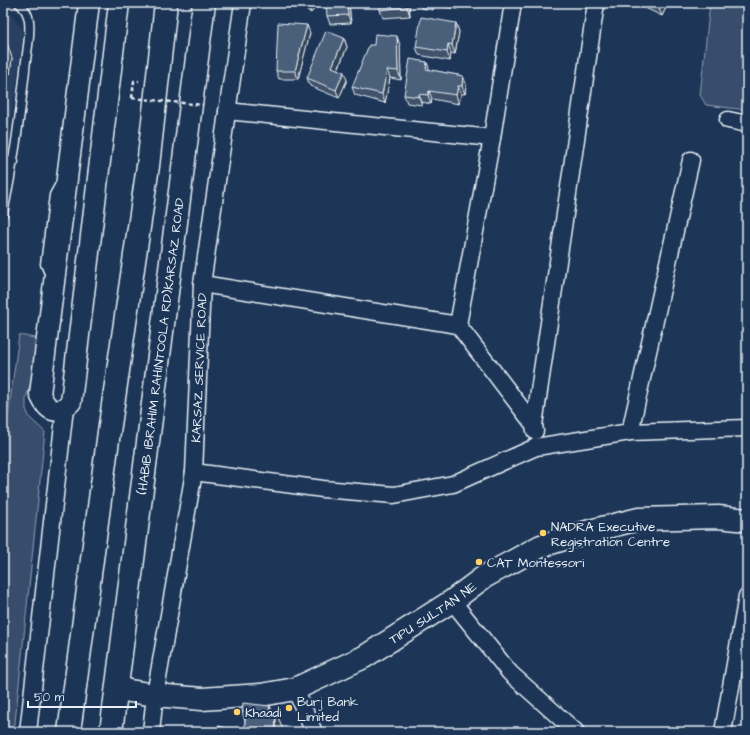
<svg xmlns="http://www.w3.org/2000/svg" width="750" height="735" font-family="'Architects Daughter',sans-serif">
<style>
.built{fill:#2a4162}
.green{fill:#374d6c;stroke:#909fb2}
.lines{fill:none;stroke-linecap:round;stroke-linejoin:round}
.service-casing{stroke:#e8f1f8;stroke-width:11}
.minor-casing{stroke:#e8f1f8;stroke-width:19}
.tertiary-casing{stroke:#e8f1f8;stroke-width:23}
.secondary-casing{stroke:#e8f1f8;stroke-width:25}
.trunk-casing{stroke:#e8f1f8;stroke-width:25}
.path{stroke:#e8f1f8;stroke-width:2.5;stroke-dasharray:4 3;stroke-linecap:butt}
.service{stroke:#1d3557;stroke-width:8}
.minor{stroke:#1d3557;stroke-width:16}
.tertiary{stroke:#1d3557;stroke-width:20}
.secondary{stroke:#1d3557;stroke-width:22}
.trunk{stroke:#1d3557;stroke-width:22}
.path-bridge{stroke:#e8f1f8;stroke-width:2.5;stroke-dasharray:4 3;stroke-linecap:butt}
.wall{fill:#3f5169;stroke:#e8f1f8}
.shaded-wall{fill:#334255;stroke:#e8f1f8}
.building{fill:#495e7a;stroke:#e8f1f8}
.poi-dot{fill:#ffd166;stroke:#1d3557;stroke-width:1.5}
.labels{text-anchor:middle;stroke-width:4;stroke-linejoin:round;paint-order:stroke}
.street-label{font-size:13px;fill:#e8f1f8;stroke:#1d3557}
.poi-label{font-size:13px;fill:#e8f1f8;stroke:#1d3557;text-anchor:start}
</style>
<rect width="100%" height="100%" fill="#1d3557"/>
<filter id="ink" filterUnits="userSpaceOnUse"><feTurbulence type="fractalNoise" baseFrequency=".025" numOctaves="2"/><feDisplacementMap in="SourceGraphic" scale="8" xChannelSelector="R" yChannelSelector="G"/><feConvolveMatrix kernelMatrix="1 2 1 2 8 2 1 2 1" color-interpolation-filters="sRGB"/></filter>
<g filter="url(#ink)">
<path class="built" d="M3 9 12 16 22 29V43L3 176Z"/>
<path class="green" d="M710 3H747V110L706 105 700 95Z
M19 335 45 340 26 398V409L30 418 45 432 14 732H3V453Z"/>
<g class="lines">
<defs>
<path id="service" d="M3 161 14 162
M3 214C13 166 20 119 25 70 26 55 31 36 29 21 28 14 25 8 19 3
M53 276 48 271 45 264 54 195 60 184"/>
<g id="minor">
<path d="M513 3 492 138 458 325 534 425"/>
<path d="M227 111 492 138"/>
<path d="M728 120 747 124"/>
<path d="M202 284 458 325"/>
<path d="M535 431 534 425 596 3"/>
<path d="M630 432 691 160"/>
<path d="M194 472 323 489 394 495 453 484 536 447 630 432 747 428"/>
<path d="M452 601 510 673 576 732"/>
<path d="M295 689 314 732"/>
<path d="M28 732 65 408"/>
<path id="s1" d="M151 732 155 695 194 472 202 284 243 3"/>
<path d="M723 732 747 596"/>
</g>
<path id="tertiary" d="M89 3 40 394C47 411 57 417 71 402L119 3"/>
<g id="secondary">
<path id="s2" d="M117 689 155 695 202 699 261 695 295 689 364 657 452 601 484 577 541 546 590 531 639 519 718 517 747 520"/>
</g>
<g id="trunk">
<path d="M69 732 109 432 148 166 166 3"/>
<path id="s3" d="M111 732 204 3"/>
</g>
</defs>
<use href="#service" class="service-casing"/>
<use href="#minor" class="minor-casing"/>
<use href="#tertiary" class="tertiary-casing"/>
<use href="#secondary" class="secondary-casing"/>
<use href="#trunk" class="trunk-casing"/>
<path class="path" d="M132 98 134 81H139"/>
<use href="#service" class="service"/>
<use href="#minor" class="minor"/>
<use href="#tertiary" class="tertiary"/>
<use href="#secondary" class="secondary"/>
<use href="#trunk" class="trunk"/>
<path class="path-bridge" d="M132 98 203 105"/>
</g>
<path class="wall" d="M297 3H318L311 13Z
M349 3 351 23 330 24 327 16Z
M409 3 410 16 383 18 380 10Z
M420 3H458L457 9 434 5 433 10 421 8Z
M635 3H668L662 16Z
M456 23 459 32 455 54 451 53 450 61 419 55 416 47Z
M310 33 298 79H279L276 71Z
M3 35 12 58 10 74 3 73Z
M344 38 347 47 338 70 347 80 339 98 310 86 307 78Z
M400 45 401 80 390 78 385 103 355 95 352 87Z
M430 70 463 76 466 84 465 94H461L459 104 432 99 431 104 422 102V105L407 103 404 95Z
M270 706 272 711 276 712 284 732H244L245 721 242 712Z"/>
<path class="shaded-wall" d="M309 3H318L311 13 308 4Z
M347 3H349L351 23 348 15Z
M407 3H409L410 16 407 7Z
M431 3H433L434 5 433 10Z
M455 3H458L457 9Z
M658 3H668L662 16 657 4Z
M456 23 459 32 455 54 452 45Z
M307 25 310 33 298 79 295 71Z
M4 35 12 58 10 74 3 55V42Z
M397 36 400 45 401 80 398 71Z
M344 38 347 47 335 76 332 67Z
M448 44 451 53 450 61 447 52Z
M427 62 430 71 426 69Z
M387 70 390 78 385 103 382 94Z
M344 72 347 80 339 98 336 90Z
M463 76 466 84 465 94 462 86Z
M458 86 461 94 459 104 456 95Z
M429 91 432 99 431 104 428 95Z
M419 94 422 102V105L419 97Z
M270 706 276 722V712L284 732H275L269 711Z"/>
<path class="building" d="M326 3H347L348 15 327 16Z
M379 3H407V7L380 10Z
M421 17 456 23 452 45 448 44 447 52 416 47Z
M278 23 307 25 295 71H276Z
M326 31 344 38 332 67 344 72 336 90 307 78Z
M375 34 397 36 398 71 387 70 382 94 352 87 369 45H374Z
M410 59 427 62 426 69 463 76 462 86H458L456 95 429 91 428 95 419 94V97L404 95Z
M243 703 270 706 269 711 276 712 275 732H244L246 712H242Z
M218 726 227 728 226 731 235 732H218Z"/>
</g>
<g class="poi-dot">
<circle cx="543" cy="533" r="4"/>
<circle cx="479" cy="562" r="4"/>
<circle cx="289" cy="708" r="4"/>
<circle cx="237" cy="712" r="4"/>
</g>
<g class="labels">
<g class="street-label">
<text dy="5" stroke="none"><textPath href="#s3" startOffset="389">(HABIB IBRAHIM RAHINTOOLA RD)KARSAZ ROAD</textPath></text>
<text dy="5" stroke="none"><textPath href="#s1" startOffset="368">KARSAZ SERVICE ROAD</textPath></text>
<text dy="5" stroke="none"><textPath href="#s2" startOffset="337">TIPU SULTAN NE</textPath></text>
</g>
<g class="poi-label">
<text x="551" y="531">NADRA Executive<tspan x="551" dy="15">Registration Centre</tspan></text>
<text x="487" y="567">CAT Montessori</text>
<text x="297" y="706">Burj Bank<tspan x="297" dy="15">Limited</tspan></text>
<text x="245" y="717">Khaadi</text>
</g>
</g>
<rect width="750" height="735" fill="none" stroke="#1d3557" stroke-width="16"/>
<rect x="8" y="8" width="734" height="719" fill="none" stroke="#e8f1f8" stroke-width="1.5" filter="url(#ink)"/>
<path d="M28 701v6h108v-6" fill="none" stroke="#e8f1f8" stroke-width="2"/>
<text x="34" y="701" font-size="12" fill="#e8f1f8" stroke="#1d3557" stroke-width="3" paint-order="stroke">50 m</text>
</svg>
